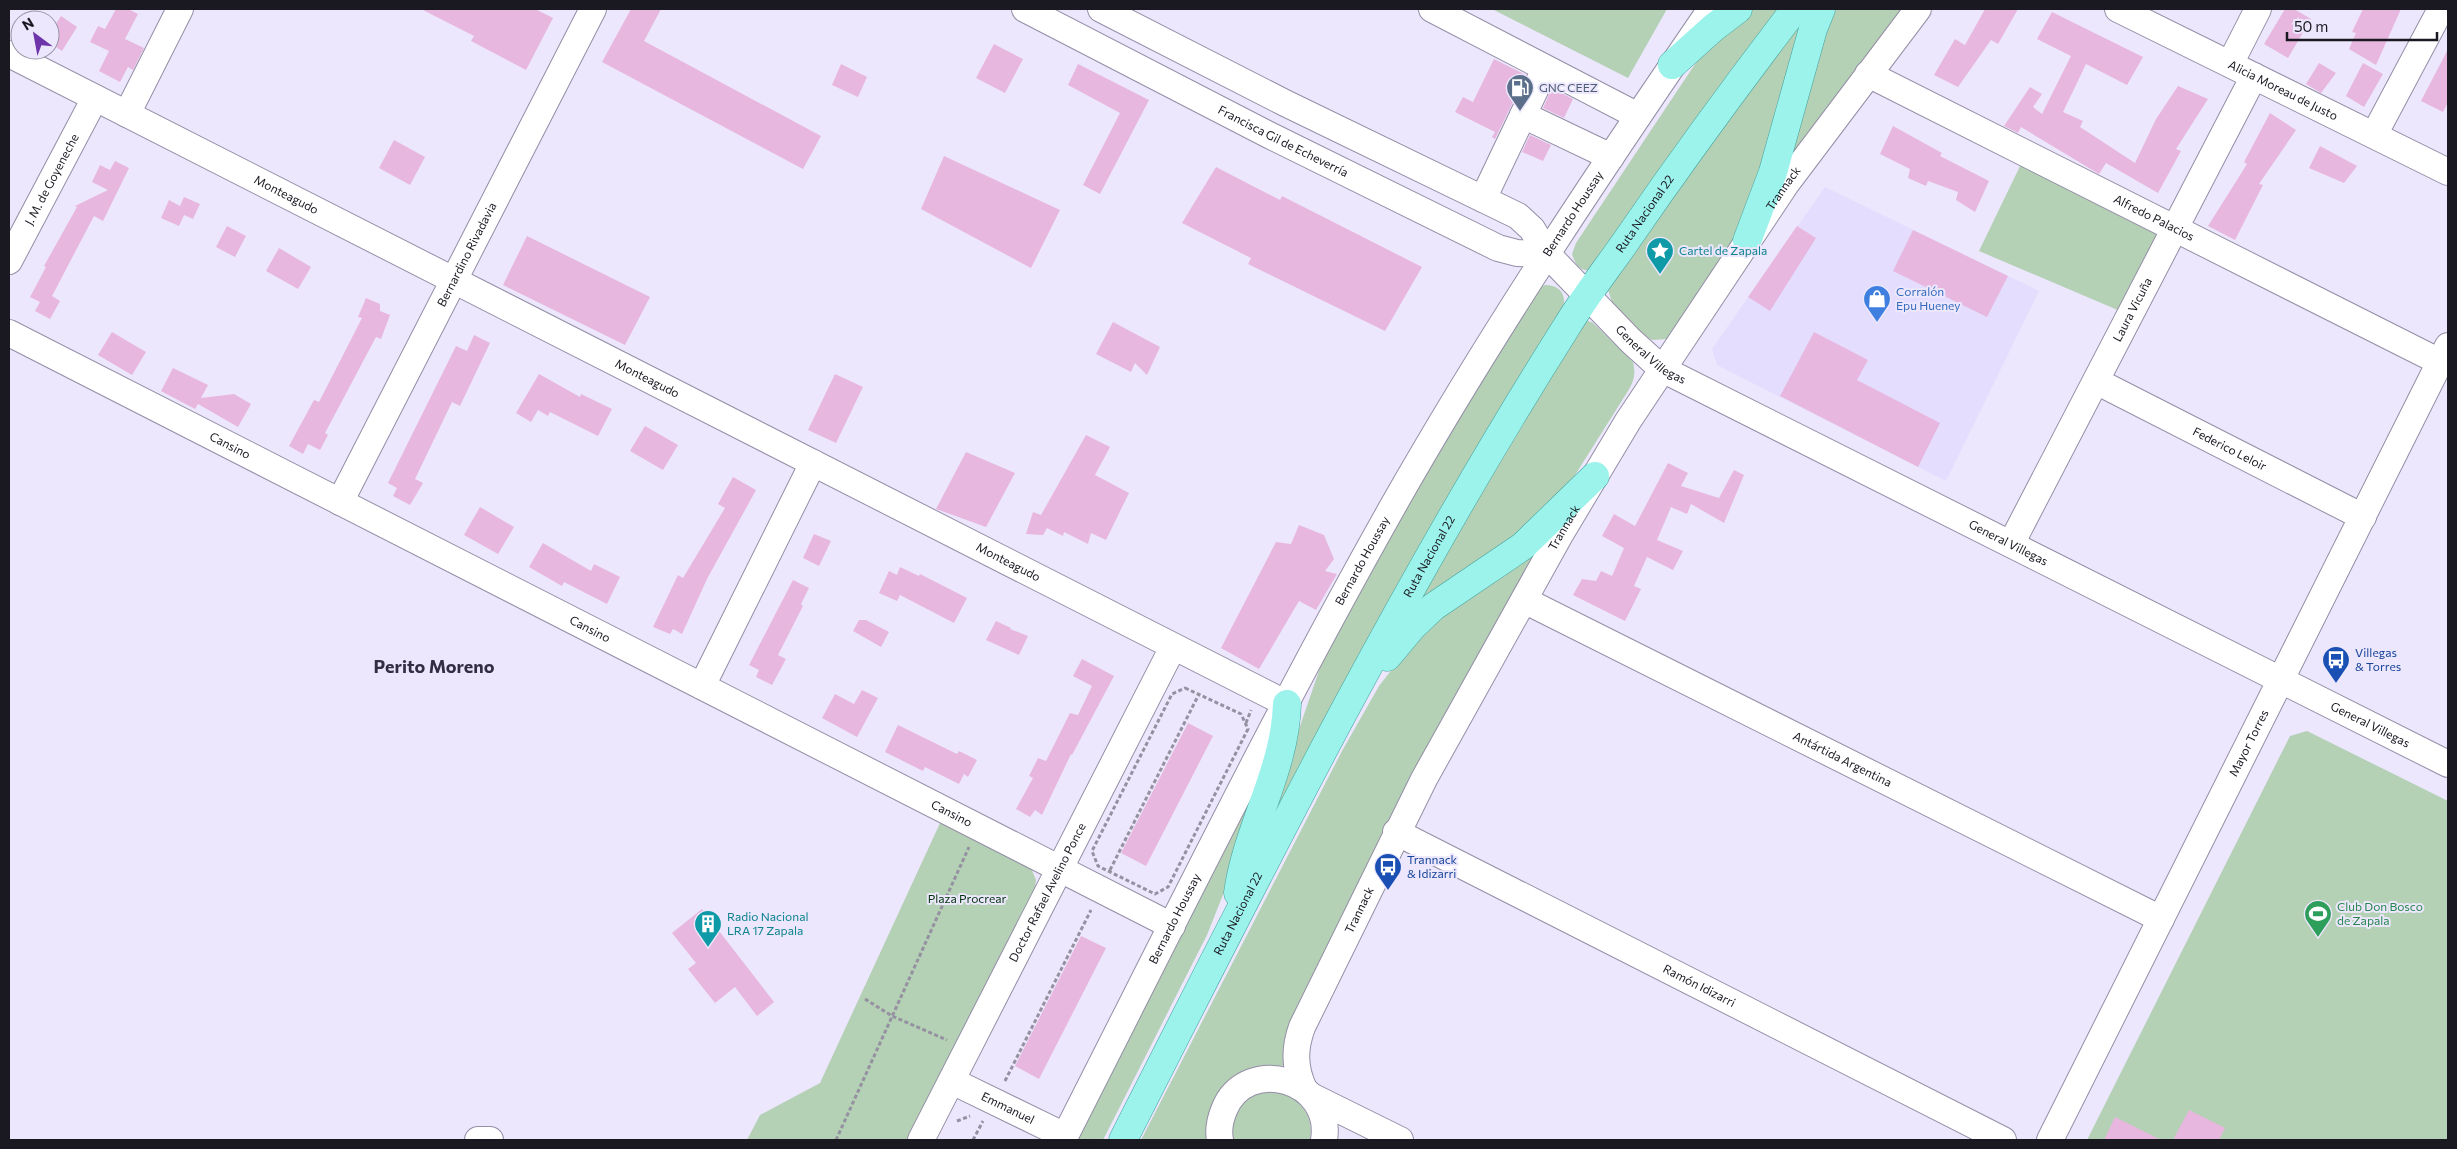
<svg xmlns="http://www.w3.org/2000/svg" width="2457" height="1149" font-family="Commissioner,sans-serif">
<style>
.built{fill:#e4ddfe}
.green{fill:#b4d0b5}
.building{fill:#e8b7df}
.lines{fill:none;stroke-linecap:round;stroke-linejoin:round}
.minor-casing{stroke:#948ea6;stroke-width:28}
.major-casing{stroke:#44a19d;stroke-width:29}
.path{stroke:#9591a1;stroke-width:3;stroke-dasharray:4 2.5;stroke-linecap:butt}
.minor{stroke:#fff;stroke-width:26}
.major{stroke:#9cf3ec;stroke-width:28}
.labels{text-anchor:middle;stroke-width:4;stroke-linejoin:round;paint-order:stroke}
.service-label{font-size:12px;fill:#4e5e75;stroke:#ece7fd;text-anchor:start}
.street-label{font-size:12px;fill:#1a1821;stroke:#ece7fd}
.culture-label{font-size:12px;fill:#0d838f;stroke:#ece7fd;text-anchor:start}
.shop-label{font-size:12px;fill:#366cbe;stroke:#ece7fd;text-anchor:start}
.transit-label{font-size:12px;fill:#164399;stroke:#ece7fd;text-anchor:start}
.park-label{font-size:12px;fill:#00330b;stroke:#ece7fd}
.leisure-label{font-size:12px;fill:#27864d;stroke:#ece7fd;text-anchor:start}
.district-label{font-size:18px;font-weight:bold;fill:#322d41;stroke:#ece7fd}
</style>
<rect width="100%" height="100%" fill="#ece7fd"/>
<path class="built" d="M1825 187 2039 291 1946 481 1717 365 1712 349Z"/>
<path class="green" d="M1492 9H1667L1628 78Z
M1751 9H1782L1591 270C1580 272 1575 264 1572 254L1576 243 1701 55Z
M1810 9 1741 233 1668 339 1652 340 1646 337 1612 302 1607 287Z
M1829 9H1904L1780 176Z
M2022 162 2164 233 2120 311 1979 251Z
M1545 285C1560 285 1567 295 1563 308L1384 609 1260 843 1322 662 1422 475 1539 288Z
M1586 320 1593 323 1633 362C1636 374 1634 381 1628 391L1560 499 1407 621 1461 522Z
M1545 539 1285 1064C1279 1069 1267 1066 1259 1067 1219 1071 1209 1107 1208 1140H1141L1342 751 1379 686 1428 623Z
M2307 731 2448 801V1140H2087L2290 736Z
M1249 800 1230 877 1207 935 1103 1140H1073Z
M941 821 1031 868 1036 880 1035 888 908 1140H747L760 1115 820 1083Z
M1264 1091C1292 1091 1316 1110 1310 1140H1231C1233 1112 1234 1101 1264 1091Z"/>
<path class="building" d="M116 9H128L138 14 125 39 144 48 133 70 128 67 120 82 99 71 109 51 90 42 98 26 105 29Z
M421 9H535L553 18 526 70 471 41 474 36Z
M631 9H661L644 41 821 136 803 169 602 62Z
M1985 9H2018L1998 44 1991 40 1958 87 1934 75 1955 39 1965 45Z
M2285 9H2294L2311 19 2288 58 2264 44Z
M2363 9H2401L2376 65 2349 49 2356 33 2352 32Z
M2052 12 2143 57 2127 85 2086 64 2063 112 2083 121 2080 127 2135 163 2156 119 2178 86 2208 99 2176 149 2181 151 2158 193 2106 163 2099 174 2021 127 2018 133 2004 126 2030 87 2042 94 2033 107 2042 114 2071 56 2037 39Z
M61 16 77 27 62 51 50 43V33Z
M994 44 1023 59 1005 93 976 78Z
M2448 49V102L2443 112 2421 101Z
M1494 59 1526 75 1495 139 1492 137 1495 132 1455 112 1463 97 1473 102Z
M2319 63 2336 73 2321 93 2306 84Z
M2363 63 2383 74 2364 107 2346 96Z
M841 64 867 77 858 97 832 85Z
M1078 64 1149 100 1100 194 1083 185 1120 113 1068 85Z
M1552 88 1573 99 1564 118 1543 108Z
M2270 113 2296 130 2259 184 2263 185 2235 240 2208 226 2247 164 2244 162Z
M1893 126 1942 153 1940 156 1989 181 1975 212 1956 200 1958 192 1928 181 1926 186 1908 178 1910 169 1880 154Z
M1530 135 1551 145 1543 161 1522 152Z
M394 140 425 157 410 185 379 168Z
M2320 146 2357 166 2344 183 2309 168Z
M944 156 1060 210 1031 268 921 209Z
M115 161 129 168 103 221 94 216 52 296 60 301 50 319 35 311 40 302 30 297 46 267 44 266 77 207 75 206 108 190 92 182 100 165 110 170Z
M1216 167 1280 200 1282 196 1422 267 1385 331 1248 264 1251 258 1182 223Z
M184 197 200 204 193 219 184 215 179 226 161 218 169 200 180 206Z
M227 226 246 236 235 257 216 247Z
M1797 226 1816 238 1770 311 1748 297Z
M1913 230 2008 276 1987 317 1893 271Z
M527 236 650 297 625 345 503 285Z
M279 248 311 267 298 289 266 271Z
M366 298 380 304V311L390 315 381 339 376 337 325 433 328 435 320 450 308 444 303 454 289 446 314 400 319 402 362 318 358 317Z
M1113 322 1160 347 1147 375 1135 363 1131 372 1096 354Z
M112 332 146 352 132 375 98 355Z
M1814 332 1868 360 1857 380 1940 423 1918 467 1780 396Z
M474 335 490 343 460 406 452 402 415 479 423 483 410 505 393 496 397 488 388 483 456 346 467 351Z
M173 368 208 385 201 398 234 394 251 404 238 427 198 404 195 409 161 391Z
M539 374 580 397 581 394 612 409 598 436 550 412 548 416 538 410 531 422 516 413Z
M835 374 863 387 836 443 808 430Z
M645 426 678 445 663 470 630 451Z
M1086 435 1110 447 1095 475 1129 493 1106 540 1091 533 1088 544 1064 532 1063 536 1047 528 1043 535 1026 534 1033 512 1041 515Z
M966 452 1015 473 986 527 936 509Z
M1668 463 1688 473 1681 486 1719 498 1734 470 1744 475 1724 523 1691 504 1687 514 1671 507 1657 540 1683 551 1673 570 1647 557 1634 586 1641 589 1625 621 1573 595 1582 579 1596 581 1601 571 1612 576 1624 548 1602 536 1614 514 1635 526Z
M733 477 756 490 707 579 682 634 673 629 670 634 653 627 678 575 683 578 725 508 718 504Z
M480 507 514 527 498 554 464 535Z
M1299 525 1324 535 1334 559 1325 571 1337 574 1316 610 1299 601 1259 669 1221 648 1276 542 1291 544Z
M814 534 831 541 819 566 803 558Z
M543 543 591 571 594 564 620 577 607 604 564 582 562 586 529 567Z
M900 567 919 576 920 574 967 598 954 623 900 595 897 601 879 593 889 571 897 575Z
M793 580 809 588 801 604 803 606 778 655 786 659 772 685 756 677 759 670 749 665Z
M859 620H866L889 632 881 647 853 631Z
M996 621 1011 628 1010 629 1028 636 1019 655 986 640Z
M1082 659 1114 676 1072 755 1071 754 1042 815 1035 810 1030 817 1016 809 1033 778 1029 776 1038 758 1046 761 1070 713 1078 715 1092 686 1073 676Z
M862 690 878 698 857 737 822 718 835 694 854 704Z
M1188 723 1213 736 1146 866 1121 853Z
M898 725 957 754 959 751 977 760 968 777 964 774 959 784 925 767 923 771 885 752Z
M702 909 774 1002 757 1016 735 987 715 1003 688 969 696 963 672 933Z
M1081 936 1106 948 1039 1079 1015 1066Z
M2189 1110 2225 1128 2219 1140H2173Z
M2115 1117 2161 1140H2104Z"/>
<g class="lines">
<defs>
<g id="minor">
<path id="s1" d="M1025 9 1269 135 1498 248 1517 253 1547 254"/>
<path id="s2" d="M1101 9 1285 103 1518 216 1532 229 1547 254 1631 341 1662 369 2448 764"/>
<path d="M1432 9 1638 116"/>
<path id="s3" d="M2118 9 2448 172"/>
<path id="s4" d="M9 54 1287 704"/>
<path d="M2230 64 2258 9"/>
<path id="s5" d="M1868 74 2440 362"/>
<path d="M127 114 180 9"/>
<path d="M1523 115 1611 157"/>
<path d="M2374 135 2441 9"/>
<path d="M1483 199 1545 69"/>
<path id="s6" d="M9 261 95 98"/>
<path id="s7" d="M9 333 1172 926"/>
<path id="s8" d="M2096 381 2363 517"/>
<path id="s9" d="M340 502 593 9"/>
<path id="s10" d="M2011 544 2254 76"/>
<path id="s11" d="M1524 600 2161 919"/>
<path d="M702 686 813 463"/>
<path id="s12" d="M1396 832 2003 1140"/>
<path id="s13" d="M952 1081 1065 1136"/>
<path id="s14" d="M1304 1089C1294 1068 1294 1049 1302 1027L1424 779 1561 533 1628 421 1786 184 1918 9"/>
<path d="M1313 1097 1400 1140"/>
<path d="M478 1140H490"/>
<path id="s15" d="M921 1140 1173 647"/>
<path id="s16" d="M1063 1140C1171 928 1276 713 1393 506 1490 335 1600 171 1711 9"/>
<path d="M1220 1140C1218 1130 1220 1120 1224 1110 1246 1054 1334 1079 1324 1140"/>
<path id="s17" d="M2050 1140 2448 346"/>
</g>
<g id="major">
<path d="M1672 65 1713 28 1738 9"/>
<path d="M1747 241 1773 172 1813 29 1821 9"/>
<path d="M1387 657 1413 626 1433 607 1523 546 1595 476"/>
<path d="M1238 893C1247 828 1285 771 1287 704"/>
<path id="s18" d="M1123 1140C1263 864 1401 588 1567 326 1584 298 1605 271 1624 244 1679 164 1736 86 1795 9"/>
</g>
</defs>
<use href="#minor" class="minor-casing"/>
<use href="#major" class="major-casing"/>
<path class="path" d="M1185 688 1241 714 1248 729 1168 887 1155 894 1098 866 1092 851 1172 694Z
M1246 723 1251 710
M1110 870 1199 694
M865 999 892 1016 947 1040
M1005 1081 1091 910
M957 1121 970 1116
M836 1140 969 847
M973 1140 983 1121"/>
<use href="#minor" class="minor"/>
<use href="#major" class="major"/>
</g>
<defs>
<symbol id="fuel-pin" viewBox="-11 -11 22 30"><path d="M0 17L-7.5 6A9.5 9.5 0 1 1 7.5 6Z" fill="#5c6f8a" stroke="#ece7fd"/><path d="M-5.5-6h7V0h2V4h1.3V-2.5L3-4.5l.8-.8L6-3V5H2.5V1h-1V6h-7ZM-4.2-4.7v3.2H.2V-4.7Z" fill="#fff"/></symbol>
<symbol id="sight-pin" viewBox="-11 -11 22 30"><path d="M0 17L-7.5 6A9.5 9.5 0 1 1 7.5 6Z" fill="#0f9aa8" stroke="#ece7fd"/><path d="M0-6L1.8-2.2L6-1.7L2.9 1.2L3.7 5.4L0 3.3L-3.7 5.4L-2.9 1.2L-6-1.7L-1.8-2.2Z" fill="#fff"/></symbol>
<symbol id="shop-pin" viewBox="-11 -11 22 30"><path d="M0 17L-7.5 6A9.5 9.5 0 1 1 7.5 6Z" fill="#3f7fe0" stroke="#ece7fd"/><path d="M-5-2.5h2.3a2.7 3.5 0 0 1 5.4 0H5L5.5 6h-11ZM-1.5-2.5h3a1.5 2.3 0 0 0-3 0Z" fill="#fff"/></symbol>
<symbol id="bus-pin" viewBox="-11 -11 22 30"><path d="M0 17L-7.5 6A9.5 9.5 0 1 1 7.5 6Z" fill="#1a4fb4" stroke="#ece7fd"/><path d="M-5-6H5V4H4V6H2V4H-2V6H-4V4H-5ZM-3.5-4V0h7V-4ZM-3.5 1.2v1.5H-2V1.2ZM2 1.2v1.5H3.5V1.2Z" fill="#fff"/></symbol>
<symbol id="stadium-pin" viewBox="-11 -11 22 30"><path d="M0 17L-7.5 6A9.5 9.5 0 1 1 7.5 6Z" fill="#2e9e5b" stroke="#ece7fd"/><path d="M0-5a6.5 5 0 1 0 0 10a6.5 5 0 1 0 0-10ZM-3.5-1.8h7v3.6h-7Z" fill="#fff"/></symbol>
<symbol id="building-pin" viewBox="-11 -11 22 30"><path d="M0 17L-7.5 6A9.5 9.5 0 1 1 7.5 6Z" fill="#0f9aa8" stroke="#ece7fd"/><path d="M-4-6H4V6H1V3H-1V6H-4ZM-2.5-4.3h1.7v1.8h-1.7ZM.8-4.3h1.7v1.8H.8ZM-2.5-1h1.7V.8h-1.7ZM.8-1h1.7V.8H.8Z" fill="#fff"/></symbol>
</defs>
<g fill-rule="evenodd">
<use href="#fuel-pin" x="1504" y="72" width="32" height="43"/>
<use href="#sight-pin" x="1644" y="235" width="32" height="43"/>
<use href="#shop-pin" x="1861" y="283" width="32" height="43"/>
<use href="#bus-pin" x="2320" y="644" width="32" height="43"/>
<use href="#bus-pin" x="1372" y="851" width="32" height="43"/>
<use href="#stadium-pin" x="2302" y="898" width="32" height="43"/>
<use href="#building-pin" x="692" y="908" width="32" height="43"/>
</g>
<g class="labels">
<g class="service-label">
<text x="1539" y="92">GNC CEEZ</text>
</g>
<g class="street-label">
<text dy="4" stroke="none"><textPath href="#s3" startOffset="184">Alicia Moreau de Justo</textPath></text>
<text dy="4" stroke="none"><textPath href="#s1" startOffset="290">Francisca Gil de Echeverría</textPath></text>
<text dy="4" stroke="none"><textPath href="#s6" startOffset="92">J. M. de Goyeneche</textPath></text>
<text dy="4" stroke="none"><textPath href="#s14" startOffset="1032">Trannack</textPath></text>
<text dy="4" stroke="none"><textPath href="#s4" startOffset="311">Monteagudo</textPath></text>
<text dy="4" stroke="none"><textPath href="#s16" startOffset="1058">Bernardo Houssay</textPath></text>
<text dy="4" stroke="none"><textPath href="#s18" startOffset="1064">Ruta Nacional 22</textPath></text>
<text dy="4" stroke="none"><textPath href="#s5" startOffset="320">Alfredo Palacios</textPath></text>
<text dy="4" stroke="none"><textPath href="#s9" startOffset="278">Bernardino Rivadavia</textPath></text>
<text dy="4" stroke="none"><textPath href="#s10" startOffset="264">Laura Vicuña</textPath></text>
<text dy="4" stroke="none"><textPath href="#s2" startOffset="659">General Villegas</textPath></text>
<text dy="4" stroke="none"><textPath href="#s4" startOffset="716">Monteagudo</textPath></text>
<text dy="4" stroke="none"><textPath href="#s7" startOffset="248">Cansino</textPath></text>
<text dy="4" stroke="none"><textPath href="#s8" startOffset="150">Federico Leloir</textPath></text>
<text dy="4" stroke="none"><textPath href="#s14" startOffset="628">Trannack</textPath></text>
<text dy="4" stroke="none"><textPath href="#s2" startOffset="1064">General Villegas</textPath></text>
<text dy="4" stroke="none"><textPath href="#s18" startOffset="659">Ruta Nacional 22</textPath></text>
<text dy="4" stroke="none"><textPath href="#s16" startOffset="652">Bernardo Houssay</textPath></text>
<text dy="4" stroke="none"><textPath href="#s4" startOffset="1121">Monteagudo</textPath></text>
<text dy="4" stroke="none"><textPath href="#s7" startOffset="652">Cansino</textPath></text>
<text dy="4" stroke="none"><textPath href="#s2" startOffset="1469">General Villegas</textPath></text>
<text dy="4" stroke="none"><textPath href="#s17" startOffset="444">Mayor Torres</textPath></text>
<text dy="4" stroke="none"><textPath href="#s11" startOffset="356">Antártida Argentina</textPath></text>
<text dy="4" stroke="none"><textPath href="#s7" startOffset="1058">Cansino</textPath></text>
<text dy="4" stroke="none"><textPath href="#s15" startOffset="278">Doctor Rafael Avelino Ponce</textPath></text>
<text dy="4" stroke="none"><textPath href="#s14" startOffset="194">Trannack</textPath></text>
<text dy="4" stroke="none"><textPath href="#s18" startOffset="254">Ruta Nacional 22</textPath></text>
<text dy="4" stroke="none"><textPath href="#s16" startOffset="248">Bernardo Houssay</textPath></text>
<text dy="4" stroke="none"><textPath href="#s12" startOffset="340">Ramón Idizarri</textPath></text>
<text dy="4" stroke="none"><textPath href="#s13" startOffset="62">Emmanuel</textPath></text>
</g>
<g class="culture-label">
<text x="1679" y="255">Cartel de Zapala</text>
<text x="727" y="921">Radio Nacional<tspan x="727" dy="14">LRA 17 Zapala</tspan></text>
</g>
<g class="shop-label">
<text x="1896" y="296">Corralón<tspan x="1896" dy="14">Epu Hueney</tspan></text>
</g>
<g class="transit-label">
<text x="2355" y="657">Villegas<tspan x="2355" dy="14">&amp; Torres</tspan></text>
<text x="1407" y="864">Trannack<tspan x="1407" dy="14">&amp; Idizarri</tspan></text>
</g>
<g class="park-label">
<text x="967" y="903">Plaza Procrear</text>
</g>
<g class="leisure-label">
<text x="2337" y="911">Club Don Bosco<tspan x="2337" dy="14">de Zapala</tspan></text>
</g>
<g class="district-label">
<text x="434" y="673">Perito Moreno</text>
</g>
</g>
<rect width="2457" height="1149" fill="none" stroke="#1a1821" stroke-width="20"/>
<g transform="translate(35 35) rotate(328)"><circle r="24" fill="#ece7fd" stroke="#9894a5"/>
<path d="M0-4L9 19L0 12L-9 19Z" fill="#6e34aa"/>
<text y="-8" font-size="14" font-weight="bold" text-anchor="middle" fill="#1a1821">N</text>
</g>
<path d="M2287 32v8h150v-8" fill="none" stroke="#1a1821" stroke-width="2.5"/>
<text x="2294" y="32" font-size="15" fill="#1a1821" stroke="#ece7fd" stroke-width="4" paint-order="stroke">50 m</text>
</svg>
